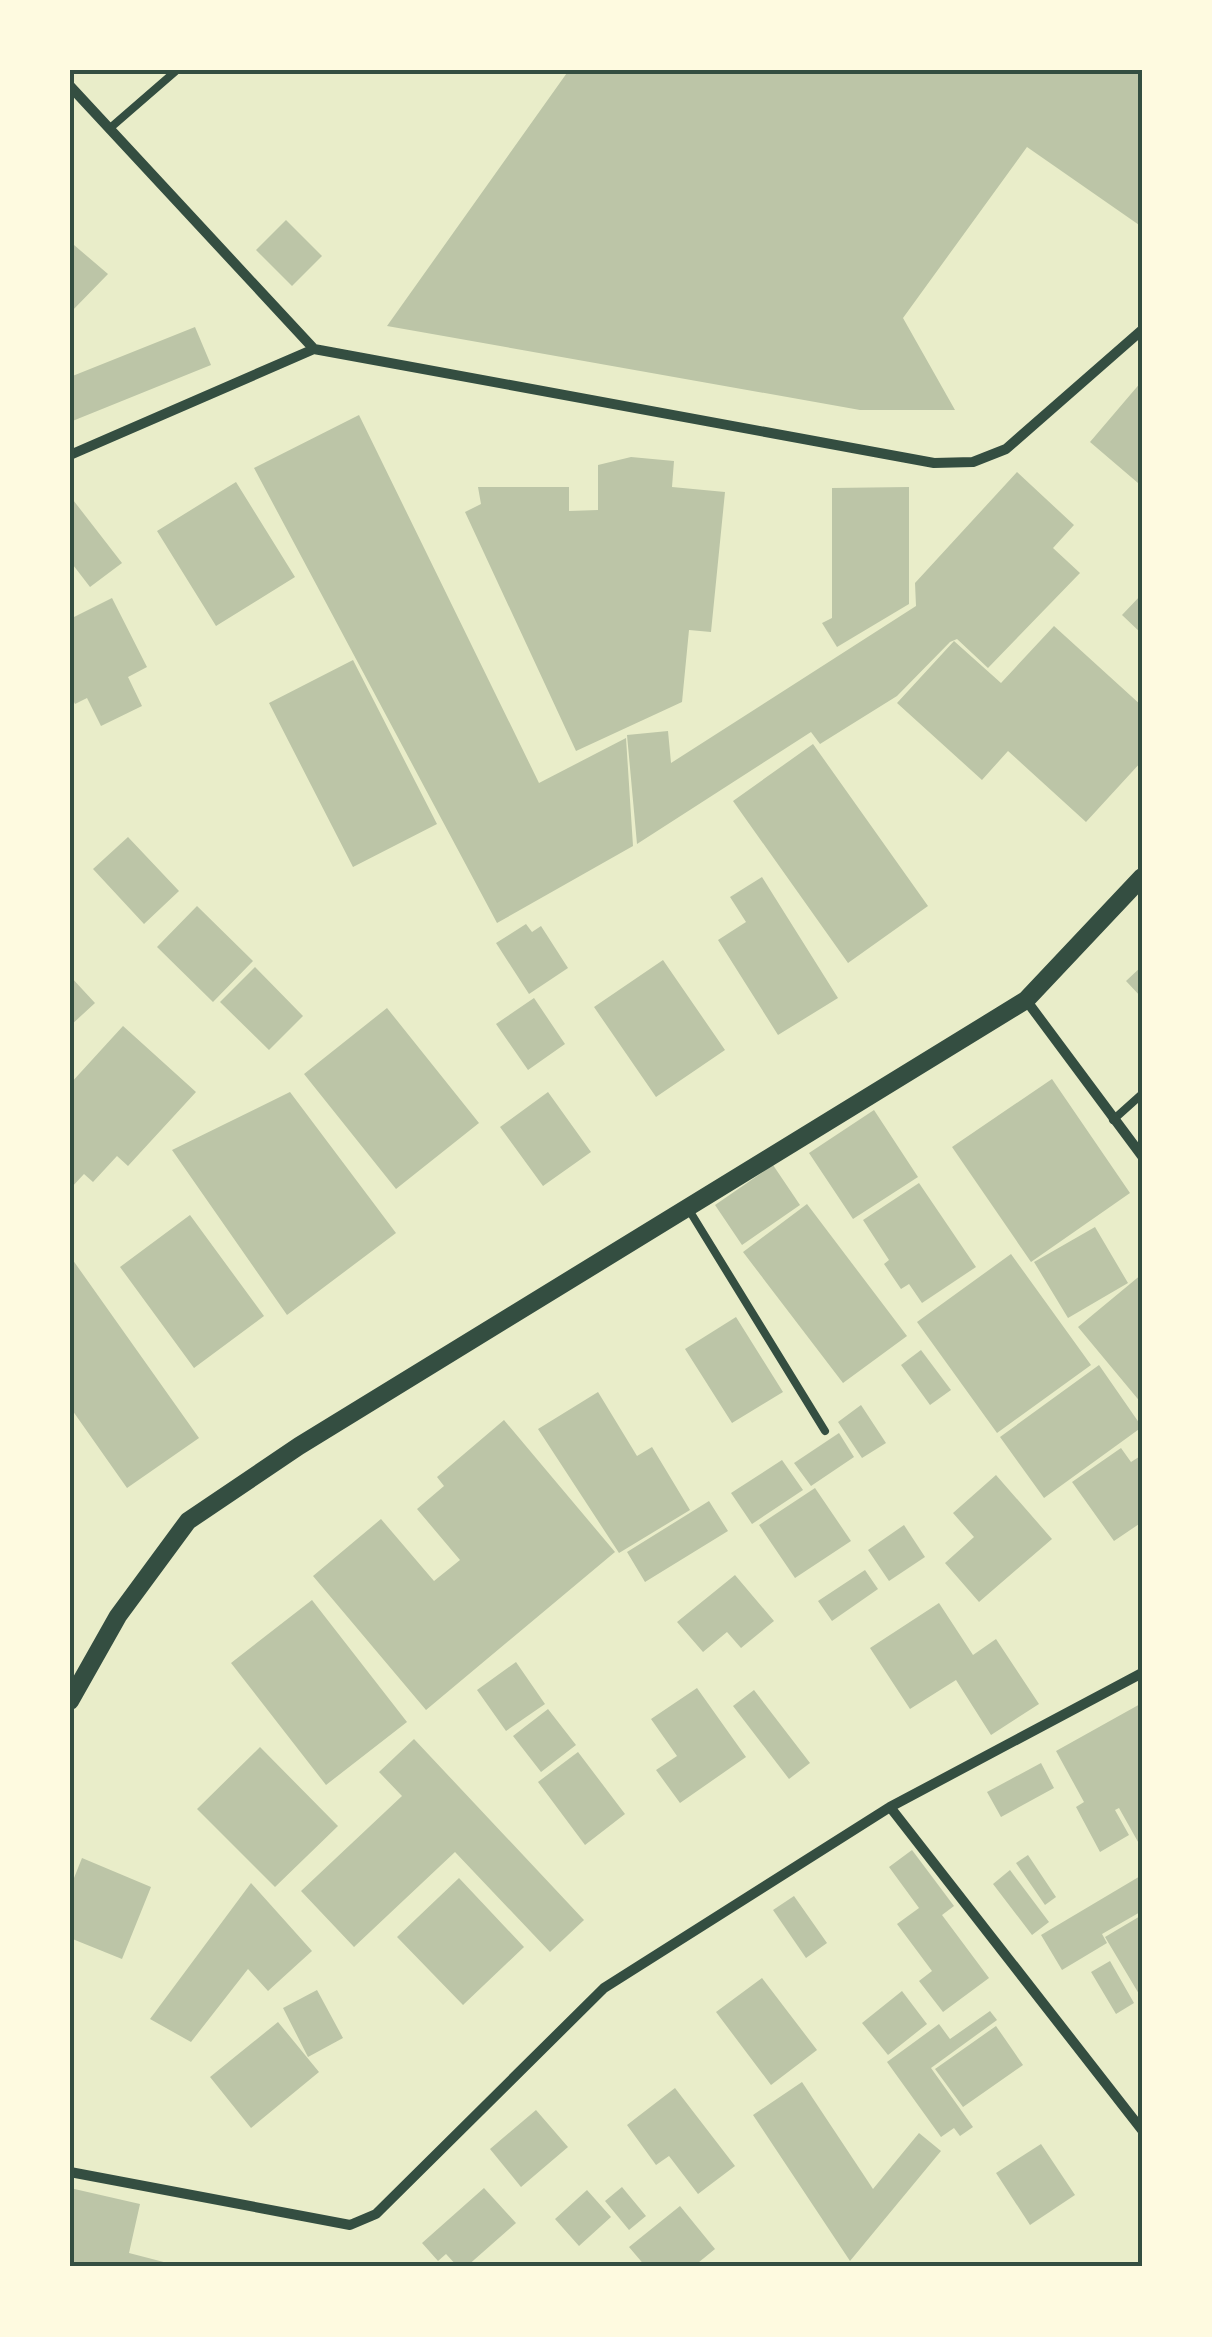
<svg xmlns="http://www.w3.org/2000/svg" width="1212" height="2337" font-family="'Fira Sans',sans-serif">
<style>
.building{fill:#bcc5a7}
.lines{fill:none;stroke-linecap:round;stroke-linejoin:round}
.service{stroke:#344e41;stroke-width:8}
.minor{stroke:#344e41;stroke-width:10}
.tertiary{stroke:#344e41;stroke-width:18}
.neatline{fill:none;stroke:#344e41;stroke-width:4}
</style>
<rect width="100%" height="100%" fill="#e9edc9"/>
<path class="building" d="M569 70H1142V227L1027 147 903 318 955 410H860L387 326Z
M286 220 322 256 292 286 256 250Z
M74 245 108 274 70 313V250Z
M195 327 211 365 70 422V377Z
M1142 381V478L1138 483 1090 442Z
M359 415 539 783 626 738 633 846 497 923 254 468Z
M631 457 674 461 672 487 725 492 711 632 689 630 682 702 576 751 465 512 481 504 478 487H569V511L598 510V465Z
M1017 472 1074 525 1053 548 1080 573 988 668 957 639 950 642 897 696 820 744 811 732 637 844 627 735 668 731 671 763 916 606 915 583Z
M236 482 295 577 216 626 157 531Z
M909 487V604L837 647 822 623 832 618V488Z
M70 496 122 563 90 587 70 561Z
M1142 594V634L1122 615Z
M112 598 147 667 128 677 142 706 101 726 87 698 75 704 70 694V619Z
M1054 626 1142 706V761L1086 822 1008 751 982 780 897 703 954 641 1001 683Z
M353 660 437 824 353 867 269 703Z
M813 744 928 906 848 963 733 801Z
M128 837 179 891 144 924 93 869Z
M762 877 838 998 778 1035 718 940 746 922 730 897Z
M197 906 253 961 213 1002 157 947Z
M526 924 532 932 541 926 568 968 529 994 496 943Z
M663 960 725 1050 656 1097 594 1007Z
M1142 966V998L1126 981Z
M255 967 303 1016 269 1050 220 1002Z
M70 976 95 1003 70 1026Z
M534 998 565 1044 528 1070 496 1024Z
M387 1008 479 1123 396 1189 304 1074Z
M123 1026 196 1092 128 1166 117 1156 93 1182 84 1174 70 1189V1084Z
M1052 1079 1130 1193 1031 1262 952 1147Z
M290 1092 396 1233 287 1315 172 1150Z
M548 1092 591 1152 543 1186 500 1127Z
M874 1110 918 1177 853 1219 809 1153Z
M773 1165 800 1205 742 1245 715 1205Z
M919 1183 976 1267 922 1303 909 1284 901 1289 884 1264 889 1260 863 1220Z
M807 1204 907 1336 843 1383 743 1252Z
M190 1215 264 1316 194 1368 120 1267Z
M1095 1227 1128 1283 1068 1318 1034 1262Z
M1011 1254 1091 1365 997 1433 917 1322Z
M70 1256 199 1438 127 1488 70 1407Z
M1142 1274V1404L1078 1327Z
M736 1317 783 1392 732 1423 685 1349Z
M921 1350 951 1390 930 1405 901 1365Z
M1099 1365 1142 1427 1044 1498 1000 1437Z
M598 1392 637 1456 652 1447 690 1510 619 1553 538 1429Z
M861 1405 886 1443 862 1458 838 1422Z
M504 1420 615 1552 426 1710 313 1576 381 1519 434 1581 460 1560 417 1509 444 1486 437 1477Z
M839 1433 854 1457 811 1486 794 1463Z
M1121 1448 1131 1462 1142 1455V1522L1114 1541 1072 1482Z
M782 1460 803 1490 752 1524 731 1493Z
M996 1475 1052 1539 979 1602 945 1563 974 1537 953 1513Z
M815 1488 851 1541 795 1578 759 1525Z
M709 1501 728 1531 645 1582 627 1552Z
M904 1525 925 1557 889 1581 868 1550Z
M865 1570 878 1589 832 1621 818 1601Z
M735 1575 774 1621 741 1648 727 1632 703 1652 677 1622Z
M312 1600 407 1722 326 1785 231 1663Z
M939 1603 973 1655 996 1639 1039 1704 991 1735 956 1680 910 1709 870 1648Z
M516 1662 545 1704 506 1731 477 1690Z
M697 1688 746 1757 680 1803 656 1770 677 1756 651 1719Z
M754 1690 810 1763 789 1779 733 1706Z
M1142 1703V1849L1119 1808 1115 1810 1129 1835 1100 1852 1076 1807 1084 1802 1056 1751Z
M548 1709 576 1745 541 1772 513 1736Z
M414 1739 584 1920 550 1952 455 1852 354 1947 301 1891 402 1796 379 1772Z
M260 1747 338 1826 275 1887 197 1809Z
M578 1752 625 1814 585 1845 538 1782Z
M1041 1763 1054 1788 1001 1817 987 1792Z
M912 1850 954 1906 942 1915 989 1978 943 2012 919 1981 932 1971 897 1924 919 1908 889 1867Z
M1028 1855 1056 1897 1045 1905 1016 1863Z
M82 1858 151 1887 122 1959 70 1938V1888Z
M1010 1870 1049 1922 1032 1935 993 1884Z
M1142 1875V1911L1102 1934 1107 1943 1062 1970 1041 1935Z
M459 1878 524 1947 463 2005 397 1937Z
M251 1883 312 1951 268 1991 248 1969 191 2042 150 2019Z
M794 1896 827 1943 806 1958 773 1910Z
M1142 1915V1999L1105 1937Z
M1110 1961 1134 2003 1116 2014 1091 1972Z
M762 1978 817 2050 771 2085 716 2012Z
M317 1990 343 2038 308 2057 283 2008Z
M902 1991 927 2024 888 2055 862 2023Z
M990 2011 997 2020 931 2068 973 2127 960 2136 954 2128 941 2137 887 2062 939 2024 950 2039Z
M278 2022 319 2072 251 2128 210 2077Z
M996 2026 1023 2065 963 2107 935 2069Z
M802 2082 873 2189 919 2133 941 2151 850 2261 753 2115Z
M675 2088 735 2166 698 2194 669 2156 656 2165 627 2125Z
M536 2110 568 2147 521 2187 490 2149Z
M1041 2144 1075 2195 1030 2225 996 2173Z
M622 2187 646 2216 629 2230 605 2201Z
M70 2188 140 2204 129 2253 183 2267H70Z
M484 2188 516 2223 466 2267H458L446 2254 438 2261 422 2243Z
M587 2190 611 2217 579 2246 555 2219Z
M680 2206 715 2249 693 2267H646L629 2247Z"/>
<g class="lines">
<path class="service" d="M109 129 177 70
M1113 1120 1142 1094
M689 1210 825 1431"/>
<path class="minor" d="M70 86 314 349 934 463 973 462 1006 449 1142 330
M70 455 314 349
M1026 1000 1142 1156
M890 1807 1142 2130
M70 2172 350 2225 376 2214 604 1988 890 1807 1142 1673"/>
<path class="tertiary" d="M70 1701 118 1616 188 1521 299 1446 1026 1000 1142 877"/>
</g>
<rect width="1212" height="2337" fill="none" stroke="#fefae0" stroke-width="145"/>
<rect x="72" y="72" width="1068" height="2192" class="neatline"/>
</svg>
